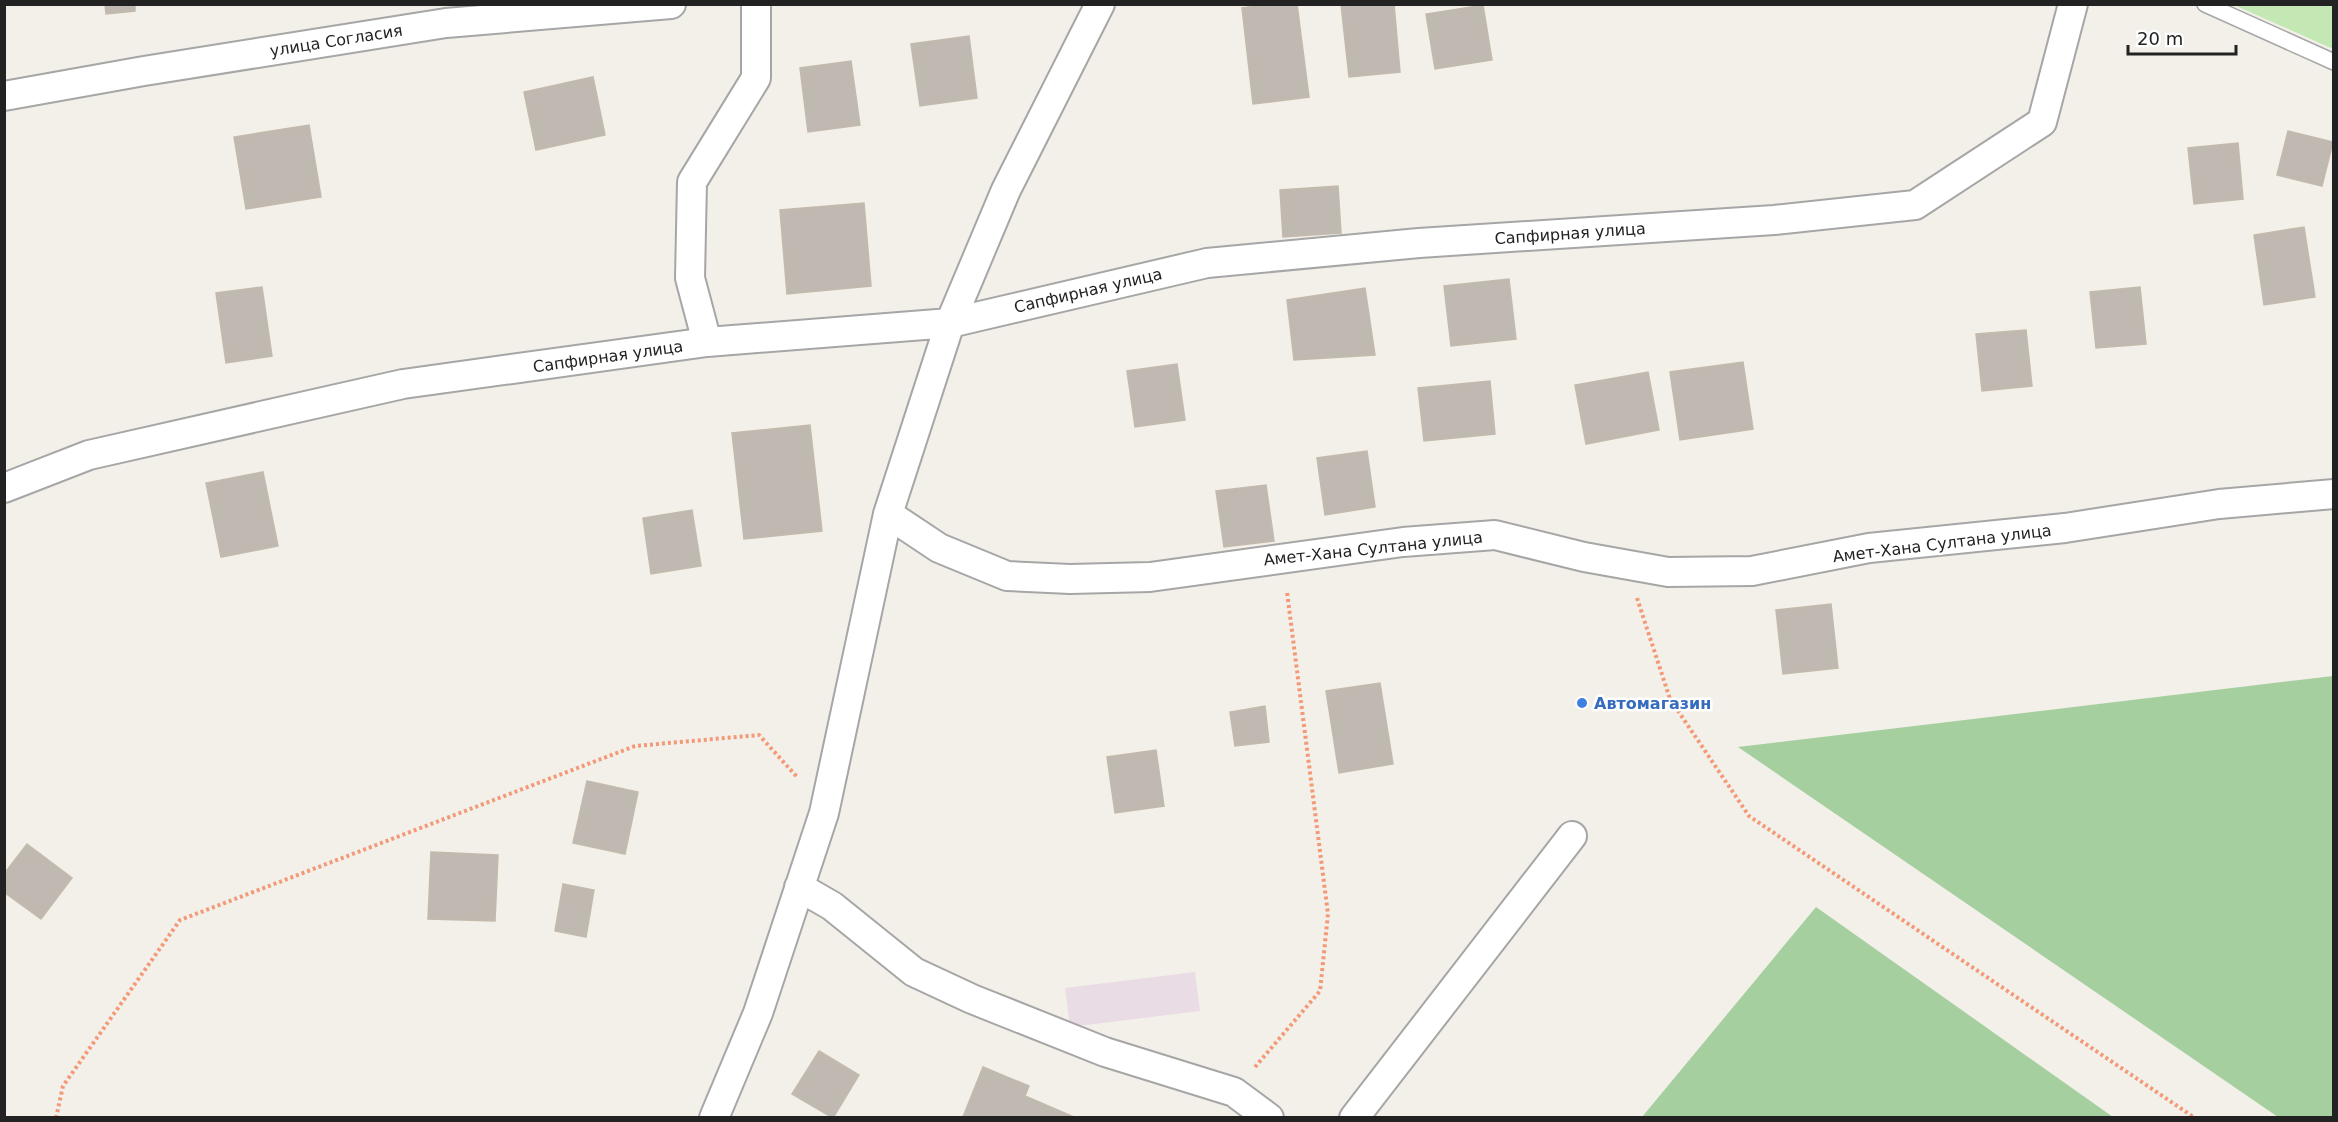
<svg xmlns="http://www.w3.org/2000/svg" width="2338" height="1122" font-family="'DejaVu Sans',sans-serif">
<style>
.industrial{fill:#eadce5}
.grass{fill:#c4e8b3}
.forest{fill:#a6cfa0}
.building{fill:#bfb9b2;stroke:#c3baac;stroke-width:1.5}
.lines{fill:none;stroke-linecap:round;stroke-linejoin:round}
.service-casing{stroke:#a6a6a6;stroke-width:18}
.minor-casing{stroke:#a6a6a6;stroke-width:32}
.path{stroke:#f49978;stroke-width:4;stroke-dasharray:3 3;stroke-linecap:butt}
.service{stroke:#fff;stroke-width:15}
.minor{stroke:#fff;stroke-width:28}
.shop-dot{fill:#3f7fe0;stroke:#fff;stroke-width:2}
.labels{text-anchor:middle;stroke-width:5;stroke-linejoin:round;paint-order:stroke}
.street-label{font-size:16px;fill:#222;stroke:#fff}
.shop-label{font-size:16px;font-weight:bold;fill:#366cbe;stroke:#fff;text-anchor:start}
</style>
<rect width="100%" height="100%" fill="#f2f0e9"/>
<path class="industrial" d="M1195 972 1200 1011 1070 1027 1065 988Z"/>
<path class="grass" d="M2234 5H2333V49Z"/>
<path class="forest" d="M2333 676V1117H2278L1738 747Z
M1816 907 2113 1117H1642Z"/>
<path class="building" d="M105 4H135V11L106 14Z
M1270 4H1297L1309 97 1253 104 1242 8Z
M1341 4H1394L1400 72 1349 77Z
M1483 5 1492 60 1435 69 1426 14Z
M969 36 977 98 920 106 911 44Z
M851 61 860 125 808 132 800 68Z
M593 77 605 135 536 150 524 92Z
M309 125 321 197 246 209 234 137Z
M2288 131 2333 142 2322 186 2277 175Z
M2238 143 2243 199 2194 204 2188 148Z
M1338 186 1341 233 1283 237 1280 190Z
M864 203 871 286 787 294 780 210Z
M2304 227 2315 297 2264 305 2254 235Z
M1509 279 1516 339 1451 346 1444 286Z
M262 287 272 356 226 363 216 293Z
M2140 287 2146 344 2096 348 2090 292Z
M1365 288 1375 355 1294 360 1287 300Z
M2026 330 2032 386 1982 391 1976 334Z
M1743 362 1753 429 1680 440 1670 372Z
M1177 364 1185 420 1135 427 1127 371Z
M1648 372 1659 430 1586 444 1575 385Z
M1490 381 1495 434 1424 441 1418 388Z
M810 425 822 531 744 539 732 433Z
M1367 451 1375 507 1325 515 1317 458Z
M263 472 278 546 221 557 206 483Z
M1266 485 1274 541 1224 547 1216 491Z
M692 510 701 566 651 574 643 518Z
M1831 604 1838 668 1783 674 1776 610Z
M1380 683 1393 764 1339 773 1326 691Z
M1265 706 1269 742 1235 746 1230 712Z
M1156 750 1164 806 1115 813 1107 757Z
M587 781 638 792 625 854 573 843Z
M27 844 72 878 41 919 4 892V874Z
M431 852 498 855 495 921 428 919Z
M563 884 594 890 586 937 555 931Z
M819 1051 859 1075 833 1118 792 1094Z
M983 1067 1029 1086 1025 1096 1076 1118 963 1117Z"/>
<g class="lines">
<defs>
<path id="service" d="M2205 4 2334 62"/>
<path id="minor" d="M4 96 144 71 446 23 671 4
M707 342 690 278 692 182 756 78V4
M4 488 89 455 403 384 707 342 950 323 1207 263 1419 243 1774 220 1915 205 2042 122 2073 4
M888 514 939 548 1007 576 1070 579 1150 577 1403 542 1495 535 1584 557 1668 572 1752 571 1869 548 2065 528 2219 504 2334 494
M799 887 832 906 914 972 972 999 1105 1052 1234 1092 1269 1118
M714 1118 758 1013 824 813 888 514 950 323 1006 190 1100 4
M1354 1118 1572 836"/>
</defs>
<use href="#service" class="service-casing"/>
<use href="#minor" class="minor-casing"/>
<path class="path" d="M1637 598 1670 699 1749 816 2195 1118
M1255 1067 1320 991 1328 914 1287 592
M56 1118 63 1086 180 920 635 746 759 735 798 778"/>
<use href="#service" class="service"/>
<use href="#minor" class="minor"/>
</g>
<circle class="shop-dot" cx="1582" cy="703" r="6"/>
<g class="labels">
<g class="street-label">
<text transform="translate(336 40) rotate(-9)" y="6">улица Согласия</text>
<text transform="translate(1570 233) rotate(-4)" y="6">Сапфирная улица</text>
<text transform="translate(1088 290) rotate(-13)" y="6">Сапфирная улица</text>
<text transform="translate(608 356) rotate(-8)" y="6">Сапфирная улица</text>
<text transform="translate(1942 543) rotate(-7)" y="6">Амет-Хана Султана улица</text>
<text transform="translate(1373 548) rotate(-6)" y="6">Амет-Хана Султана улица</text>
</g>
<g class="shop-label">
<text x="1594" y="709">Автомагазин</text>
</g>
</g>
<rect width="2338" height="1122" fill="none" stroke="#222222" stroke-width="12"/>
<path d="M2128 45v9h108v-9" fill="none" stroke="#222222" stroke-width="3"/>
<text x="2137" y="45" font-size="18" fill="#222222" stroke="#ffffff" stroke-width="4.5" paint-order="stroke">20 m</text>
</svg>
